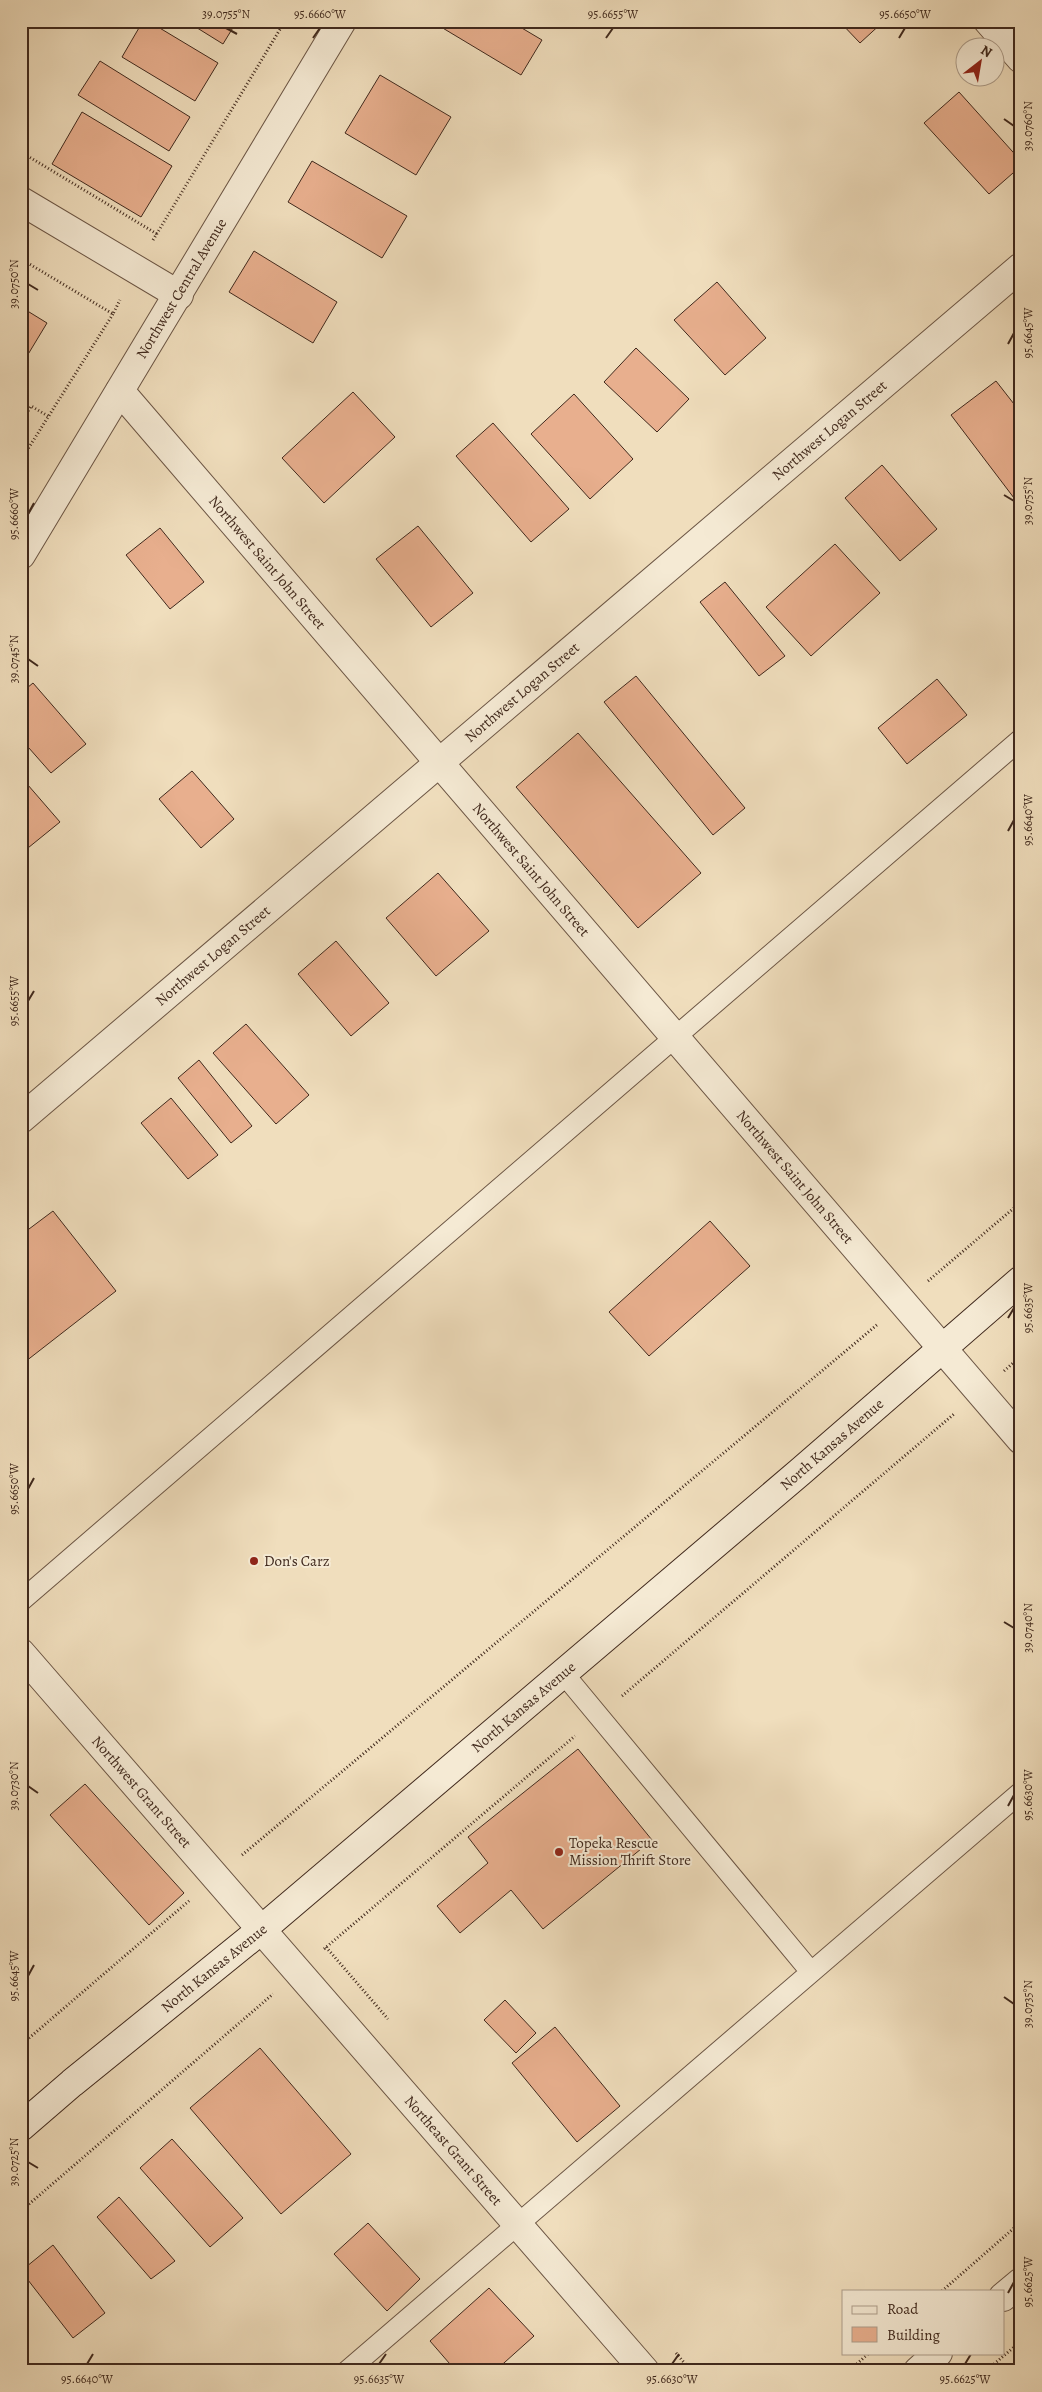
<svg xmlns="http://www.w3.org/2000/svg" width="1042" height="2392" font-family="Alegreya,serif">
<style>
.building{fill:#e8af8e;stroke:#40291d}
.lines{fill:none;stroke-linecap:round;stroke-linejoin:round}
.service-casing{stroke:#6c5645;stroke-width:22}
.minor-casing{stroke:#6c5645;stroke-width:30}
.secondary-casing{stroke:#40291d;stroke-width:30}
.path{stroke:#40291d;stroke-width:3;stroke-dasharray:1 2.5;stroke-linecap:butt}
.service{stroke:#f5ead4;stroke-width:20}
.minor{stroke:#f5ead4;stroke-width:28}
.secondary{stroke:#f5ead4;stroke-width:28}
.ticks{fill:none;stroke:#40291d;stroke-width:2}
.poi-dot{fill:#8f2418;stroke:#f5ead4;stroke-width:2}
.labels{text-anchor:middle;stroke-width:4;stroke-linejoin:round;paint-order:stroke}
.street-label{font-size:15px;fill:#40291d;stroke:#f5ead4}
.poi-label{font-size:15px;fill:#40291d;stroke:#f5ead4;text-anchor:start}
.neatline{fill:none;stroke:#40291d;stroke-width:2}
.ticks-label{font-size:12px;text-anchor:middle;fill:#40291d}
</style>
<rect width="100%" height="100%" fill="#f0debd"/>
<filter id="stains"><feTurbulence type="fractalNoise" baseFrequency=".004" numOctaves="4"/><feColorMatrix values="0 0 0 0 .2 0 0 0 0 .09 0 0 0 0 .02 0 0 0 .5 -.17"/></filter>
<radialGradient id="worn" r=".72"><stop offset=".6" stop-color="#630" stop-opacity="0"/><stop offset="1" stop-color="#630" stop-opacity=".3"/></radialGradient>
<path class="building" d="M143 21H148L218 63 195 101 122 57Z
M186 21H237L223 44Z
M431 21H510L542 40 521 75Z
M839 21H884L860 43Z
M100 61 190 117 169 151 78 95Z
M380 75 451 117 416 175 345 133Z
M959 92 1021 161V166L989 194 924 123Z
M82 112 172 166 141 217 52 164Z
M312 161 407 216 382 258 288 202Z
M254 251 337 302 313 343 229 292Z
M717 282 766 338 725 375 674 320Z
M21 307 47 323 21 366Z
M636 348 689 399 657 432 604 382Z
M996 381 1021 413V493L1014 498 951 415Z
M353 392 395 437 324 503 282 458Z
M574 394 633 459 590 499 531 434Z
M493 423 569 509 531 542 456 456Z
M882 465 937 529 900 561 845 498Z
M418 526 473 593 431 627 376 559Z
M160 528 204 582 170 609 126 555Z
M835 544 880 593 811 656 766 607Z
M725 582 785 656 759 676 700 602Z
M636 676 745 808 713 835 604 702Z
M937 679 967 715 907 764 878 728Z
M33 683 86 744 51 773 21 739V693Z
M578 733 701 873 638 928 516 787Z
M192 771 234 819 201 848 159 799Z
M21 777 60 822 23 852 21 850Z
M438 873 489 931 436 976 386 918Z
M336 941 389 1003 351 1036 298 974Z
M246 1024 309 1095 276 1124 213 1053Z
M199 1060 252 1126 231 1143 178 1078Z
M171 1098 218 1155 188 1179 141 1123Z
M53 1211 116 1291 21 1365V1235Z
M710 1221 750 1266 649 1356 609 1312Z
M578 1749 652 1840 543 1929 511 1890 460 1933 437 1906 488 1863 468 1837Z
M85 1784 184 1893 149 1925 50 1815Z
M505 2000 536 2033 516 2053 484 2020Z
M555 2027 620 2106 577 2142 512 2063Z
M260 2048 351 2154 281 2214 190 2108Z
M172 2139 243 2218 210 2247 140 2168Z
M119 2197 175 2261 151 2279 97 2217Z
M368 2223 420 2279 387 2311 334 2254Z
M53 2245 105 2313 73 2338 21 2271Z
M489 2288 534 2336 495 2371H456L430 2341Z"/>
<g class="lines">
<defs>
<path id="service" d="M21 1601 1021 739
M563 1673 811 1972
M347 2371 1021 1792"/>
<g id="minor">
<path d="M988 21 1021 59"/>
<path d="M21 201 179 295"/>
<path id="s1" d="M120 391 1021 1440"/>
<path id="s2" d="M21 555 342 21"/>
<path id="s3" d="M21 1119 1021 267"/>
<path id="s4" d="M21 1653 645 2371"/>
<path d="M1003 2297 1021 2282"/>
<path d="M918 2371 938 2353"/>
</g>
<g id="secondary">
<path id="s5" d="M21 2127 72 2083 261 1930 800 1472 1021 1280"/>
</g>
</defs>
<use href="#service" class="service-casing"/>
<use href="#minor" class="minor-casing"/>
<use href="#secondary" class="secondary-casing"/>
<path class="path" d="M21 152 157 234
M153 240 285 21
M21 259 113 314 120 300
M21 423 31 406 48 416
M21 460 113 314
M928 1281 1021 1202
M1004 1371 1021 1356
M622 1696 954 1414
M242 1855 878 1324
M326 1947 388 2019
M324 1949 575 1736
M21 2045 190 1900
M21 2211 273 1994
M942 2291 1021 2222
M676 2353 691 2371
M849 2371 869 2353
M986 2371 1021 2341"/>
<use href="#service" class="service"/>
<use href="#minor" class="minor"/>
<use href="#secondary" class="secondary"/>
</g>
<path class="ticks" d="M226 28 237 34M313 38 320 28M606 38 613 28M899 38 905 28M1004 119 1014 126M28 284 38 290M1008 344 1014 333M1004 495 1014 501M28 514 34 503M28 659 38 666M1008 831 1014 820M28 1001 34 991M1008 1318 1014 1308M28 1489 34 1478M1004 1622 1014 1628M28 1786 38 1793M1008 1806 1014 1795M28 1976 34 1965M1004 1997 1014 2004M28 2162 38 2168M1008 2293 1014 2282M87 2364 93 2354M379 2364 386 2354M672 2364 679 2354M965 2364 971 2354"/>
<g class="poi-dot">
<circle cx="254" cy="1561" r="5"/>
<circle cx="559" cy="1852" r="5"/>
</g>
<g class="labels">
<g class="street-label">
<text dy="5" stroke="none"><textPath href="#s2" startOffset="311">Northwest Central Avenue</textPath></text>
<text dy="5" stroke="none"><textPath href="#s3" startOffset="1062">Northwest Logan Street</textPath></text>
<text dy="5" stroke="none"><textPath href="#s1" startOffset="226">Northwest Saint John Street</textPath></text>
<text dy="5" stroke="none"><textPath href="#s3" startOffset="658">Northwest Logan Street</textPath></text>
<text dy="5" stroke="none"><textPath href="#s1" startOffset="631">Northwest Saint John Street</textPath></text>
<text dy="5" stroke="none"><textPath href="#s3" startOffset="252">Northwest Logan Street</textPath></text>
<text dy="5" stroke="none"><textPath href="#s1" startOffset="1036">Northwest Saint John Street</textPath></text>
<text dy="5" stroke="none"><textPath href="#s5" startOffset="1060">North Kansas Avenue</textPath></text>
<text dy="5" stroke="none"><textPath href="#s5" startOffset="655">North Kansas Avenue</textPath></text>
<text dy="5" stroke="none"><textPath href="#s4" startOffset="184">Northwest Grant Street</textPath></text>
<text dy="5" stroke="none"><textPath href="#s5" startOffset="250">North Kansas Avenue</textPath></text>
<text dy="5" stroke="none"><textPath href="#s4" startOffset="659">Northeast Grant Street</textPath></text>
</g>
<g class="poi-label">
<text x="264" y="1566">Don's Carz</text>
<text x="569" y="1848">Topeka Rescue<tspan x="569" dy="17">Mission Thrift Store</tspan></text>
</g>
</g>
<rect width="1042" height="2392" fill="none" stroke="#f0debd" stroke-width="55"/>
<rect x="842" y="2290" width="162" height="65" fill="#f5ead4" stroke="#ad9d8b"/>
<rect x="852" y="2306" width="25" height="8" fill="#f5ead4" stroke="#ad9d8b"/>
<text x="887" y="2314" font-size="15" fill="#40291d">Road</text>
<rect x="852" y="2327" width="25" height="15" fill="#e8af8e" stroke="#ad9d8b"/>
<text x="887" y="2340" font-size="15" fill="#40291d">Building</text>
<g transform="translate(980 62) rotate(31)"><circle r="24" fill="#f5ead4" stroke="#ad9d8b"/>
<path d="M0-4L9 19L0 12L-9 19Z" fill="#8f2418"/>
<text y="-8" font-size="14" font-weight="bold" text-anchor="middle" fill="#40291d">N</text>
</g>
<rect x="28" y="28" width="986" height="2336" class="neatline"/>
<g class="ticks-label">
<text x="226" y="18">39.0755°N</text>
<text x="320" y="18">95.6660°W</text>
<text x="613" y="18">95.6655°W</text>
<text x="905" y="18">95.6650°W</text>
<text transform="translate(1028 126) rotate(-90)" y="4">39.0760°N</text>
<text transform="translate(14 284) rotate(-90)" y="4">39.0750°N</text>
<text transform="translate(1028 333) rotate(-90)" y="4">95.6645°W</text>
<text transform="translate(1028 501) rotate(-90)" y="4">39.0755°N</text>
<text transform="translate(14 514) rotate(-90)" y="4">95.6660°W</text>
<text transform="translate(14 659) rotate(-90)" y="4">39.0745°N</text>
<text transform="translate(1028 820) rotate(-90)" y="4">95.6640°W</text>
<text transform="translate(14 1001) rotate(-90)" y="4">95.6655°W</text>
<text transform="translate(1028 1308) rotate(-90)" y="4">95.6635°W</text>
<text transform="translate(14 1489) rotate(-90)" y="4">95.6650°W</text>
<text transform="translate(1028 1628) rotate(-90)" y="4">39.0740°N</text>
<text transform="translate(14 1786) rotate(-90)" y="4">39.0730°N</text>
<text transform="translate(1028 1795) rotate(-90)" y="4">95.6630°W</text>
<text transform="translate(14 1976) rotate(-90)" y="4">95.6645°W</text>
<text transform="translate(1028 2004) rotate(-90)" y="4">39.0735°N</text>
<text transform="translate(14 2162) rotate(-90)" y="4">39.0725°N</text>
<text transform="translate(1028 2282) rotate(-90)" y="4">95.6625°W</text>
<text x="87" y="2383">95.6640°W</text>
<text x="379" y="2383">95.6635°W</text>
<text x="672" y="2383">95.6630°W</text>
<text x="965" y="2383">95.6625°W</text>
</g>
<rect width="100%" height="100%" filter="url(#stains)"/>
<rect width="100%" height="100%" fill="url(#worn)"/>
</svg>
